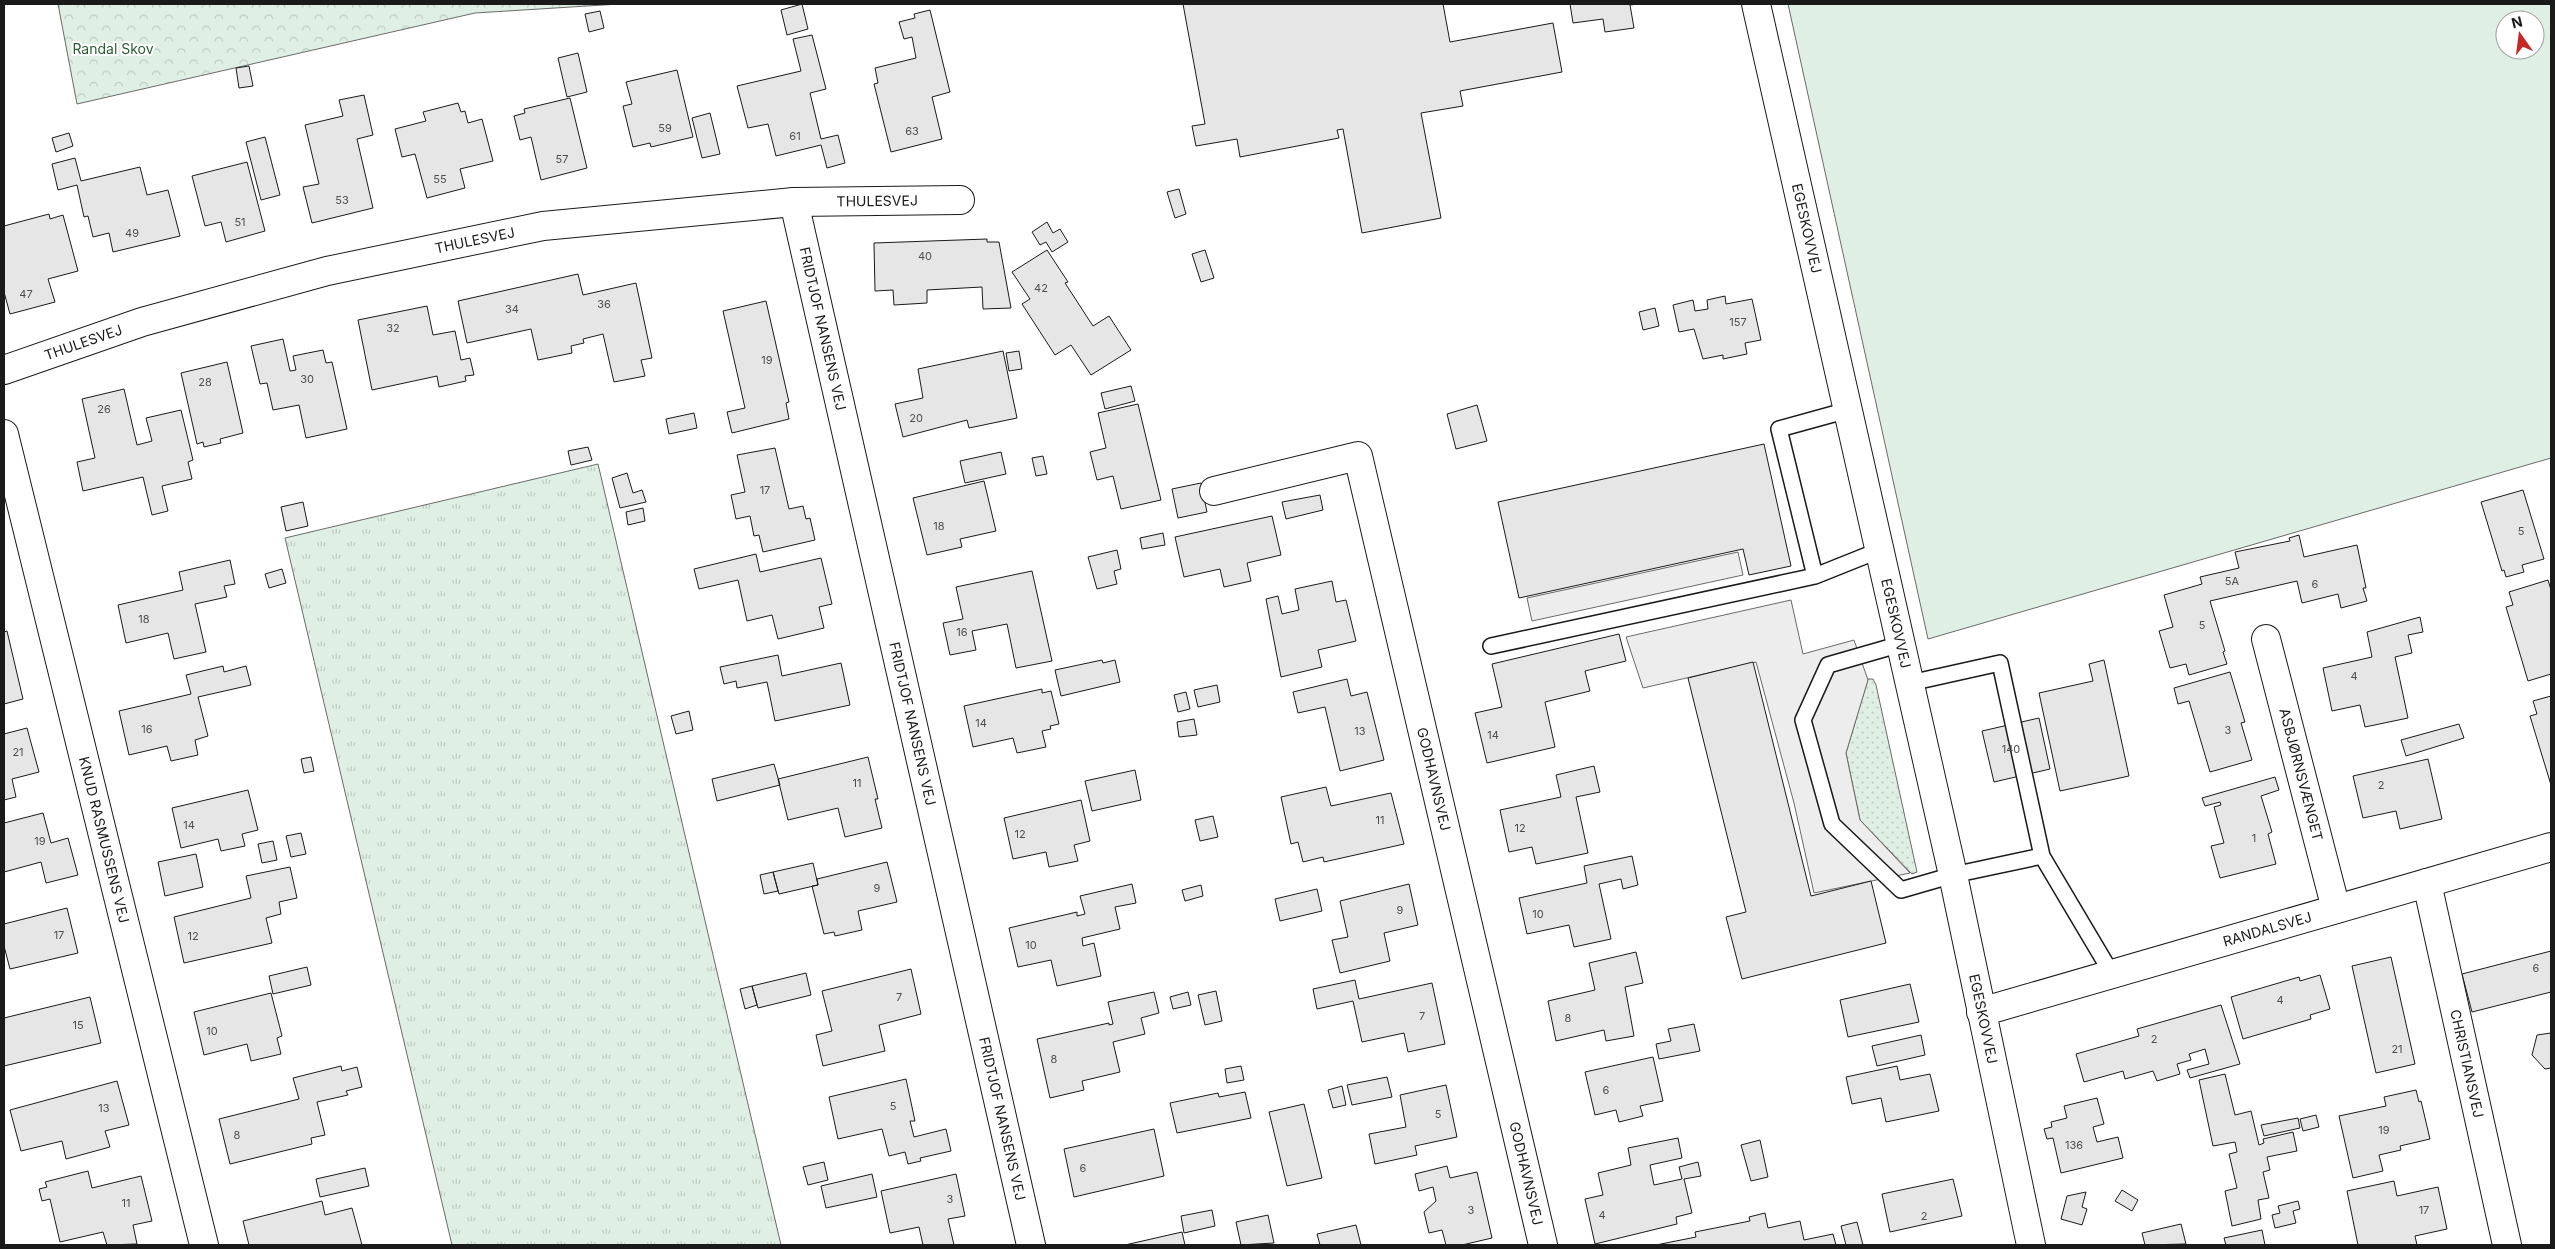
<svg xmlns="http://www.w3.org/2000/svg" width="2555" height="1249" font-family="Inter,sans-serif">
<style>
.grass{fill:url(#grass-dots);stroke:#6a6a6a}
.forest{fill:url(#forest-crowns);stroke:#6a6a6a}
.park{fill:url(#park-tufts);stroke:#6a6a6a}
.pitch{fill:#e0efe3;stroke:#6a6a6a;fill-rule:evenodd}
.parking{fill:#ededed;stroke:#6a6a6a}
.building{fill:#e6e6e6;stroke:#1a1a1a}
.lines{fill:none;stroke-linecap:round;stroke-linejoin:round}
.service-casing{stroke:#1a1a1a;stroke-width:18}
.minor-casing{stroke:#1a1a1a;stroke-width:30}
.tertiary-casing{stroke:#1a1a1a;stroke-width:30}
.service{stroke:#fff;stroke-width:15}
.minor{stroke:#fff;stroke-width:28}
.tertiary{stroke:#fff;stroke-width:28}
.labels{text-anchor:middle;stroke-width:4;stroke-linejoin:round;paint-order:stroke}
.number-label{font-size:11px;fill:#4d4d4d}
.park-label{font-size:14px;fill:#2b5a34;stroke:#fff}
.street-label{font-size:14px;fill:#1a1a1a;stroke:#fff}
</style>
<defs>
<pattern id="grass-dots" width="8" height="8" patternUnits="userSpaceOnUse" patternTransform="scale(1.25)"><rect width="8" height="8" fill="#e0efe3"/><path d="M2 2h.1M6 6h.1" fill="none" stroke="#c0ccc2" stroke-width="1.8" stroke-linecap="round"/></pattern>
<pattern id="forest-crowns" width="20" height="18" patternUnits="userSpaceOnUse" patternTransform="scale(1.25)"><rect width="20" height="18" fill="#e0efe3"/><path d="M2 6a3 3 0 1 1 6 0M12 15a3 3 0 1 1 6 0" fill="none" stroke="#c0ccc2"/></pattern>
<pattern id="park-tufts" width="24" height="20" patternUnits="userSpaceOnUse" patternTransform="scale(1.25)"><rect width="24" height="20" fill="#e0efe3"/><path d="M3 7l-1-3M5 7V3M7 7l1-3M15 17l-1-3M17 17v-4M19 17l1-3" fill="none" stroke="#c0ccc2"/></pattern>
</defs>
<rect width="100%" height="100%" fill="#fff"/>
<path class="grass" d="M1868 679H1873L1876 685 1917 872 1912 874 1860 820 1846 753Z"/>
<path class="forest" d="M58 4H619L475 13 77 104Z"/>
<path class="park" d="M598 464 781 1245H452L285 538Z"/>
<path class="pitch" d="M1788 4H2551V458L1928 639ZM2505 20H2535V50H2505Z"/>
<path class="parking" d="M1738 552 1743 575 1532 621 1527 598Z
M1791 600 1803 654 1854 640 1868 680 1846 753 1860 820 1910 873 1814 893 1794 803 1756 662 1643 688 1626 637Z"/>
<path class="building" d="M802 4 808 29 787 35 781 10Z
M1183 4H1443L1450 42 1553 23 1562 72 1460 91 1463 106 1421 113 1441 218 1362 233 1343 129 1337 130 1339 138 1240 157 1237 139 1196 146 1192 126 1205 124Z
M1570 4H1638L1630 5 1634 28 1605 32 1603 19 1573 23Z
M930 10 950 92 932 97 942 139 891 152 874 84 878 83 875 68 916 58 912 37 904 39 899 22 915 18 914 14Z
M600 11 604 28 589 32 585 14Z
M812 35 826 89 810 93 821 139 838 135 845 163 827 168 821 145 776 156 768 124 748 128 737 86 801 71 793 39Z
M578 53 587 92 567 97 558 58Z
M249 66 253 86 239 88 236 68Z
M677 70 693 137 651 147 650 143 633 147 623 106 632 104 626 82Z
M364 95 373 135 357 139 373 208 312 223 303 187 319 184 305 125 343 116 339 100Z
M570 98 587 168 541 180 531 137 520 140 514 116 525 113 524 109Z
M458 103 461 112 465 111 468 123 482 119 493 161 460 169 465 188 427 198 415 154 402 157 395 129 426 121 423 112Z
M710 113 720 154 702 158 692 118Z
M69 133 73 146 56 152 52 138Z
M265 137 280 195 261 200 246 142Z
M75 158 81 181 140 167 147 195 168 190 180 236 113 252 109 233 93 237 88 216 84 217 77 185 58 190 52 164Z
M247 162 265 231 226 242 221 222 205 226 192 176Z
M1179 189 1186 214 1175 218 1167 192Z
M49 214 50 219 63 215 78 271 48 279 55 302 10 314 4 292V226Z
M1047 222 1053 233 1060 229 1068 242 1052 252 1046 242 1040 245 1032 232Z
M987 239V242H999L1011 308 983 309 982 287 927 290V303L894 305 893 290 875 291 874 243Z
M1047 250 1068 282 1065 283 1093 326 1109 316 1131 350 1091 375 1071 345 1055 355 1022 304 1030 299 1012 272Z
M1205 250 1214 278 1201 282 1192 254Z
M578 274 583 295 636 283 652 358 641 360 645 376 614 382 603 334 583 339 584 343 571 346 572 353 538 360 531 329 467 343 458 301Z
M1725 296 1726 304 1752 299 1761 340 1745 343 1747 354 1723 359V355L1703 359 1694 329 1679 332 1673 305 1693 300 1695 311 1708 309 1707 300Z
M766 301 789 402 786 403 789 419 732 433 727 412 745 408 723 311Z
M427 306 433 335 455 331 461 360 470 358 474 375 465 376 466 381 439 387 437 376 372 390 358 320Z
M1655 308 1659 326 1643 330 1639 312Z
M283 339 290 371 296 370 293 356 323 350 326 363 332 362 347 429 306 438 299 405 273 410 267 383 260 384 251 346Z
M1003 351 1017 418 969 428 967 420 903 437 895 404 923 398 918 369Z
M1019 351 1022 369 1009 371 1006 353Z
M227 362 243 433 220 439 221 443 204 447 203 442 197 444 181 373Z
M1131 386 1135 401 1105 409 1101 393Z
M124 389 137 445 152 441 146 418 181 410 193 460 188 462 192 479 162 486 168 511 152 515 143 477 83 491 77 462 95 458 82 399Z
M1138 404 1161 500 1121 509 1113 476 1097 480 1090 452 1106 448 1098 413Z
M1477 405 1487 441 1456 449 1447 414Z
M694 413 697 428 669 434 666 419Z
M1764 444 1791 566 1749 575 1743 549 1519 598 1498 502Z
M588 447 592 460 571 465 568 451Z
M775 448 789 509 803 506 806 519 810 518 815 540 763 552 759 535 754 536 750 516 736 519 731 495 745 492 737 455Z
M1001 452 1006 474 965 483 960 461Z
M1043 456 1047 474 1036 476 1032 458Z
M627 473 633 493 642 490 646 502 620 508 612 478Z
M984 481 996 531 960 539 962 547 927 555 913 498Z
M1201 483 1207 512 1178 518 1172 489Z
M2523 490 2544 559 2522 565 2524 572 2506 577 2504 570 2502 571 2481 502Z
M1320 495 1323 510 1286 519 1282 502Z
M303 502 308 526 286 531 281 507Z
M643 508 645 521 628 525 626 512Z
M1272 516 1281 555 1247 563 1251 581 1224 587 1220 569 1184 577 1175 537Z
M1163 533 1165 545 1142 549 1140 538Z
M2299 535 2304 557 2357 545 2366 588H2363L2367 601 2341 608 2338 594 2302 603 2297 581 2210 601 2225 651 2223 652 2227 664 2189 675 2186 664 2170 668 2159 631 2173 627 2164 595 2202 584 2200 577 2239 568 2235 552 2290 541 2289 538Z
M1117 550 1121 569 1114 571 1117 584 1097 589 1088 557Z
M756 554 760 572 821 558 832 604 819 607 824 628 778 639 772 615 747 621 738 580 699 589 694 569Z
M230 560 235 584 224 586 227 597 195 604 206 652 174 659 168 633 126 643 118 605 183 590 179 572Z
M282 569 286 583 269 588 265 574Z
M1032 571 1052 661 1016 668 1007 624 972 631 976 650 950 655 943 623 963 619 956 587Z
M2548 580 2551 590V674L2528 681 2506 607 2513 605 2509 592Z
M1332 581 1336 602 1346 600 1356 641 1318 650 1322 667 1281 677 1266 599 1278 596 1282 614 1299 610 1295 589Z
M2420 617 2423 632 2408 635 2412 653 2395 657 2408 718 2365 727 2360 705 2332 711 2323 668 2372 657 2367 632Z
M7 631 23 699 4 704V632Z
M1619 634 1626 661 1585 671 1590 691 1545 702 1555 747 1487 763 1475 713 1502 707 1492 664Z
M778 655 782 676 841 663 850 705 775 721 767 682 737 688 736 681 724 684 720 667Z
M1102 660 1103 663 1115 660 1120 682 1061 696 1055 670Z
M2104 660 2129 776 2060 791 2039 693 2093 681 2089 664Z
M1753 662 1811 896 1871 881 1886 943 1742 979 1726 917 1746 912 1688 678Z
M223 666 224 672 246 666 251 685 198 697 208 736 195 740 198 755 171 761 167 746 129 755 119 711 191 694 186 675Z
M2230 672 2245 722 2241 723 2252 760 2210 772 2189 701 2178 704 2174 688Z
M1347 679 1351 696 1367 692 1384 760 1340 771 1325 707 1298 713 1293 692Z
M1217 685 1220 702 1198 707 1194 690Z
M1042 689V693L1051 691 1059 724 1050 726 1051 729 1042 731 1046 747 1017 753 1013 738 973 747 964 706Z
M1186 692 1190 709 1178 712 1174 695Z
M2551 696V785L2530 716 2537 714 2533 701Z
M689 711 693 730 676 734 671 716Z
M2039 718 2050 769 1994 782 1982 731Z
M1194 719 1197 735 1179 737 1177 722Z
M2459 724 2464 738 2406 756 2401 740Z
M27 728 39 772 12 779 16 797 4 800V734Z
M311 757 314 771 304 773 301 759Z
M868 757 878 799H875L882 828 845 837 838 808 788 820 778 779Z
M2428 759 2442 819 2400 829 2396 811 2363 818 2353 776Z
M774 764 780 785 717 801 712 779Z
M1594 766 1600 792 1576 797 1588 853 1536 864 1532 847 1509 852 1500 810 1561 797 1556 775Z
M1135 770 1141 800 1092 811 1085 781Z
M2275 777 2279 790 2261 796 2272 832 2268 834 2276 864 2220 878 2211 846 2224 843 2214 807 2221 805 2220 802 2205 806 2202 798Z
M1326 787 1331 806 1391 793 1404 844 1324 862 1323 857 1303 862 1298 842 1291 844 1281 797Z
M248 790 258 830 242 834 245 846 221 851 218 839 181 848 172 808Z
M1081 800 1090 841 1074 845 1078 861 1049 867 1046 852 1013 859 1004 818Z
M43 813 51 843 68 838 78 875 46 883 41 862 4 872V823Z
M1213 816 1218 837 1200 841 1195 820Z
M301 833 306 854 291 857 286 836Z
M273 841 277 860 262 863 258 844Z
M196 854 203 887 165 896 158 862Z
M1632 856 1638 885 1623 889 1621 879 1599 884 1611 939 1574 947 1569 925 1527 934 1519 898 1587 883 1584 866Z
M887 862 897 902 858 911 862 930 835 936 834 932 824 934 812 886 818 885 817 879Z
M813 863 818 885 779 894 773 872Z
M290 867 297 898 279 902 281 914 266 918 272 943 184 963 174 917 251 898 246 876Z
M773 872 778 891 764 894 760 875Z
M1132 884 1136 903 1115 907 1120 929 1082 938 1083 946 1094 943 1101 976 1057 986 1051 960 1018 967 1009 928 1077 912V916L1085 914 1080 896Z
M1409 884 1418 925 1384 933 1390 961 1340 973 1332 940 1348 937 1340 901Z
M1201 885 1203 896 1185 901 1182 890Z
M1317 889 1322 911 1280 921 1275 899Z
M67 908 78 953 10 969 4 946V924Z
M2551 951V992L2472 1012 2462 974Z
M1636 952 1643 983 1625 987 1634 1036 1606 1041 1604 1030 1556 1041 1548 1001 1595 990 1589 963Z
M2391 957 2415 1064 2376 1073 2352 966Z
M307 967 311 985 273 994 269 976Z
M911 969 921 1014 879 1025 885 1051 823 1066 816 1035 832 1031 822 991Z
M806 973 811 995 758 1008 752 986Z
M2320 975 2330 1009 2310 1015 2311 1019 2243 1039 2231 997 2299 977 2300 981Z
M1355 980 1359 999 1432 983 1445 1044 1408 1052 1404 1033 1362 1042 1353 1001 1317 1009 1313 989Z
M1910 984 1919 1022 1848 1037 1840 1000Z
M752 986 757 1005 745 1009 740 989Z
M1216 991 1222 1021 1205 1025 1198 995Z
M1154 992 1159 1013 1141 1018 1145 1034 1113 1042 1120 1072 1082 1081 1084 1090 1050 1098 1037 1039 1109 1023V1025L1113 1024 1108 1002Z
M1188 992 1191 1005 1173 1009 1170 997Z
M271 993 282 1036 277 1038 281 1054 251 1061 247 1044 204 1055 194 1012Z
M90 997 101 1043 4 1066V1015V1018Z
M2221 1005 2240 1064 2190 1078 2187 1070 2209 1064 2205 1049 2189 1054 2191 1060 2177 1064 2180 1074 2157 1081 2153 1071 2125 1079 2123 1071 2084 1082 2076 1054 2139 1036 2137 1029Z
M1694 1024 1700 1051 1659 1059 1656 1044 1671 1041 1668 1029Z
M2551 1033V1068L2545 1069 2532 1055 2537 1035Z
M1921 1035 1925 1055 1877 1066 1872 1046Z
M1653 1057 1663 1101 1640 1106 1643 1116 1619 1122 1616 1110 1595 1115 1585 1072Z
M341 1066 342 1071 357 1067 362 1087 346 1091 348 1095 317 1102 325 1135 311 1138 312 1144 230 1164 219 1119 299 1099 293 1078Z
M1241 1066 1244 1080 1227 1083 1225 1069Z
M1897 1066 1900 1080 1930 1074 1939 1111 1886 1122 1881 1098 1852 1104 1846 1077Z
M2225 1074 2235 1115 2251 1111 2259 1145 2264 1143 2263 1139 2293 1132 2297 1151 2267 1157 2270 1170 2263 1172 2269 1198 2258 1200 2261 1219 2232 1226 2225 1191 2237 1188 2229 1154 2237 1152 2235 1142 2213 1146 2199 1080Z
M1387 1077 1392 1097 1352 1105 1347 1085Z
M906 1079 915 1121H910L914 1137 946 1129 951 1151 920 1158 921 1161 908 1164 905 1152 889 1156 882 1129 838 1139 829 1097Z
M117 1081 129 1125 105 1131 110 1147 66 1159 62 1141 21 1151 10 1110Z
M1446 1085 1457 1137 1415 1146 1417 1155 1375 1164 1369 1134 1406 1127 1400 1095Z
M1342 1086 1346 1105 1333 1108 1328 1090Z
M2416 1090 2419 1102 2421 1101 2430 1139 2400 1146 2401 1150 2379 1155 2383 1171 2353 1178 2339 1116 2386 1106 2384 1097Z
M1245 1092 1251 1118 1177 1133 1170 1103 1218 1093 1219 1097Z
M2097 1098 2104 1124 2093 1127 2097 1142 2118 1137 2123 1158 2061 1173 2053 1138 2047 1139 2044 1129 2052 1127 2051 1122 2067 1118 2064 1106Z
M1304 1104 1322 1178 1287 1186 1269 1112Z
M2316 1115 2319 1127 2303 1131 2300 1119Z
M2298 1118 2300 1128 2264 1136 2261 1125Z
M1154 1129 1164 1176 1074 1197 1064 1149Z
M1678 1138 1682 1158 1650 1165 1654 1185 1682 1179 1679 1167 1698 1162 1701 1176 1684 1179 1692 1213 1676 1217 1677 1224 1595 1244 1585 1199 1603 1195 1598 1173 1631 1165 1628 1148Z
M1760 1140 1768 1177 1751 1181 1741 1145Z
M824 1162 828 1180 808 1185 803 1167Z
M1447 1166 1450 1178 1477 1172 1492 1238 1462 1245H1446L1442 1230 1429 1233 1424 1212 1436 1201 1433 1187 1419 1191 1415 1174Z
M365 1168 369 1186 320 1197 316 1179Z
M88 1171 92 1188 141 1176 152 1221 133 1225 137 1244 107 1245 103 1232 60 1242 50 1199 42 1201 39 1189 47 1187 45 1182Z
M872 1174 877 1197 826 1208 821 1186Z
M956 1174 965 1216 948 1219 954 1245H923L919 1227 890 1233 881 1191Z
M1953 1179 1962 1216 1890 1232 1882 1194Z
M2394 1181 2397 1196 2438 1187 2447 1229 2415 1236 2417 1245H2358L2347 1191Z
M2122 1190 2138 1200 2132 1211 2115 1201Z
M2086 1192 2082 1207 2087 1209 2082 1225 2061 1219 2067 1196Z
M322 1201 325 1215 352 1208 362 1245H249L243 1221Z
M2298 1201 2300 1209 2293 1211 2296 1223 2275 1228 2272 1215 2280 1213 2278 1206Z
M1212 1210 1215 1226 1184 1233 1181 1216Z
M1765 1213 1768 1228 1800 1221 1804 1240 1833 1234 1836 1245H1656L1696 1237 1695 1232 1750 1221 1749 1217Z
M1268 1215 1274 1243 1241 1245 1236 1222Z
M1857 1222 1863 1245H1846L1841 1226Z
M2181 1224 2186 1244 2145 1245 2142 1233Z
M1356 1225 1361 1245H1320L1317 1234Z
M2262 1230 2265 1245H2226L2224 1238Z
M1182 1232 1185 1245H1125Z"/>
<g class="lines">
<defs>
<path id="service" d="M1815 576 1779 429 1848 410
M1901 644 1828 665 1803 720 1832 824 1901 890 1953 875 2042 856 2000 663 1910 683
M1491 646 1815 576 1880 550
M2042 856 2112 974"/>
<g id="minor">
<path id="s1" d="M794 202 1031 1245"/>
<path id="s2" d="M4 370 142 322 327 271 543 226 794 202 960 200"/>
<path id="s3" d="M4 434 204 1245"/>
<path id="s4" d="M1214 491 1358 456 1543 1245"/>
<path id="s5" d="M2266 639 2336 909"/>
<path id="s6" d="M2427 883 2507 1245"/>
<path id="s7" d="M1981 1012 2551 847"/>
</g>
<g id="tertiary">
<path id="s8" d="M1756 4 1953 875 2031 1245"/>
</g>
</defs>
<use href="#service" class="service-casing"/>
<use href="#minor" class="minor-casing"/>
<use href="#tertiary" class="tertiary-casing"/>
<use href="#service" class="service"/>
<use href="#minor" class="minor"/>
<use href="#tertiary" class="tertiary"/>
</g>
<g class="labels">
<g class="number-label">
<text x="665" y="132">59</text>
<text x="912" y="135">63</text>
<text x="795" y="140">61</text>
<text x="562" y="163">57</text>
<text x="440" y="183">55</text>
<text x="342" y="204">53</text>
<text x="240" y="226">51</text>
<text x="132" y="237">49</text>
<text x="925" y="260">40</text>
<text x="1041" y="292">42</text>
<text x="26" y="298">47</text>
<text x="604" y="308">36</text>
<text x="512" y="313">34</text>
<text x="1738" y="326">157</text>
<text x="393" y="332">32</text>
<text x="767" y="364">19</text>
<text x="307" y="383">30</text>
<text x="205" y="386">28</text>
<text x="104" y="413">26</text>
<text x="916" y="422">20</text>
<text x="765" y="494">17</text>
<text x="939" y="530">18</text>
<text x="2521" y="535">5</text>
<text x="2232" y="585">5A</text>
<text x="2315" y="588">6</text>
<text x="144" y="623">18</text>
<text x="2202" y="629">5</text>
<text x="962" y="636">16</text>
<text x="2354" y="680">4</text>
<text x="981" y="727">14</text>
<text x="147" y="733">16</text>
<text x="2228" y="734">3</text>
<text x="1360" y="735">13</text>
<text x="1493" y="739">14</text>
<text x="2011" y="753">140</text>
<text x="18" y="756">21</text>
<text x="857" y="787">11</text>
<text x="2381" y="789">2</text>
<text x="1380" y="824">11</text>
<text x="189" y="829">14</text>
<text x="1520" y="832">12</text>
<text x="1020" y="838">12</text>
<text x="2254" y="842">1</text>
<text x="40" y="845">19</text>
<text x="877" y="892">9</text>
<text x="1400" y="914">9</text>
<text x="1538" y="918">10</text>
<text x="59" y="939">17</text>
<text x="193" y="940">12</text>
<text x="1031" y="949">10</text>
<text x="2536" y="972">6</text>
<text x="899" y="1001">7</text>
<text x="2280" y="1004">4</text>
<text x="1422" y="1020">7</text>
<text x="1568" y="1022">8</text>
<text x="78" y="1029">15</text>
<text x="212" y="1035">10</text>
<text x="2154" y="1043">2</text>
<text x="2397" y="1053">21</text>
<text x="1054" y="1063">8</text>
<text x="1606" y="1094">6</text>
<text x="893" y="1110">5</text>
<text x="104" y="1112">13</text>
<text x="1438" y="1118">5</text>
<text x="2384" y="1134">19</text>
<text x="237" y="1139">8</text>
<text x="2074" y="1149">136</text>
<text x="1083" y="1172">6</text>
<text x="950" y="1203">3</text>
<text x="126" y="1207">11</text>
<text x="1471" y="1214">3</text>
<text x="2424" y="1214">17</text>
<text x="1602" y="1219">4</text>
<text x="1924" y="1220">2</text>
</g>
<g class="park-label">
<text x="113" y="54">Randal Skov</text>
</g>
<g class="street-label">
<text dy="5" stroke="none"><textPath href="#s2" startOffset="894">THULESVEJ</textPath></text>
<text dy="5" stroke="none"><textPath href="#s8" startOffset="230">EGESKOVVEJ</textPath></text>
<text dy="5" stroke="none"><textPath href="#s2" startOffset="489">THULESVEJ</textPath></text>
<text dy="5" stroke="none"><textPath href="#s1" startOffset="130">FRIDTJOF NANSENS VEJ</textPath></text>
<text dy="5" stroke="none"><textPath href="#s2" startOffset="84">THULESVEJ</textPath></text>
<text dy="5" stroke="none"><textPath href="#s8" startOffset="635">EGESKOVVEJ</textPath></text>
<text dy="5" stroke="none"><textPath href="#s1" startOffset="535">FRIDTJOF NANSENS VEJ</textPath></text>
<text dy="5" stroke="none"><textPath href="#s5" startOffset="140">ASBJØRNSVÆNGET</textPath></text>
<text dy="5" stroke="none"><textPath href="#s4" startOffset="480">GODHAVNSVEJ</textPath></text>
<text dy="5" stroke="none"><textPath href="#s3" startOffset="418">KNUD RASMUSSENS VEJ</textPath></text>
<text dy="5" stroke="none"><textPath href="#s7" startOffset="298">RANDALSVEJ</textPath></text>
<text dy="5" stroke="none"><textPath href="#s8" startOffset="1040">EGESKOVVEJ</textPath></text>
<text dy="5" stroke="none"><textPath href="#s6" startOffset="185">CHRISTIANSVEJ</textPath></text>
<text dy="5" stroke="none"><textPath href="#s1" startOffset="940">FRIDTJOF NANSENS VEJ</textPath></text>
<text dy="5" stroke="none"><textPath href="#s4" startOffset="885">GODHAVNSVEJ</textPath></text>
</g>
</g>
<rect width="2555" height="1249" fill="none" stroke="#1a1a1a" stroke-width="10"/>
<g transform="translate(2520 35) rotate(346)"><circle r="24" fill="#ffffff" stroke="#a3a3a3"/>
<path d="M0-4L9 19L0 12L-9 19Z" fill="#c62828"/>
<text y="-8" font-size="14" font-weight="bold" text-anchor="middle" fill="#1a1a1a">N</text>
</g>
</svg>
